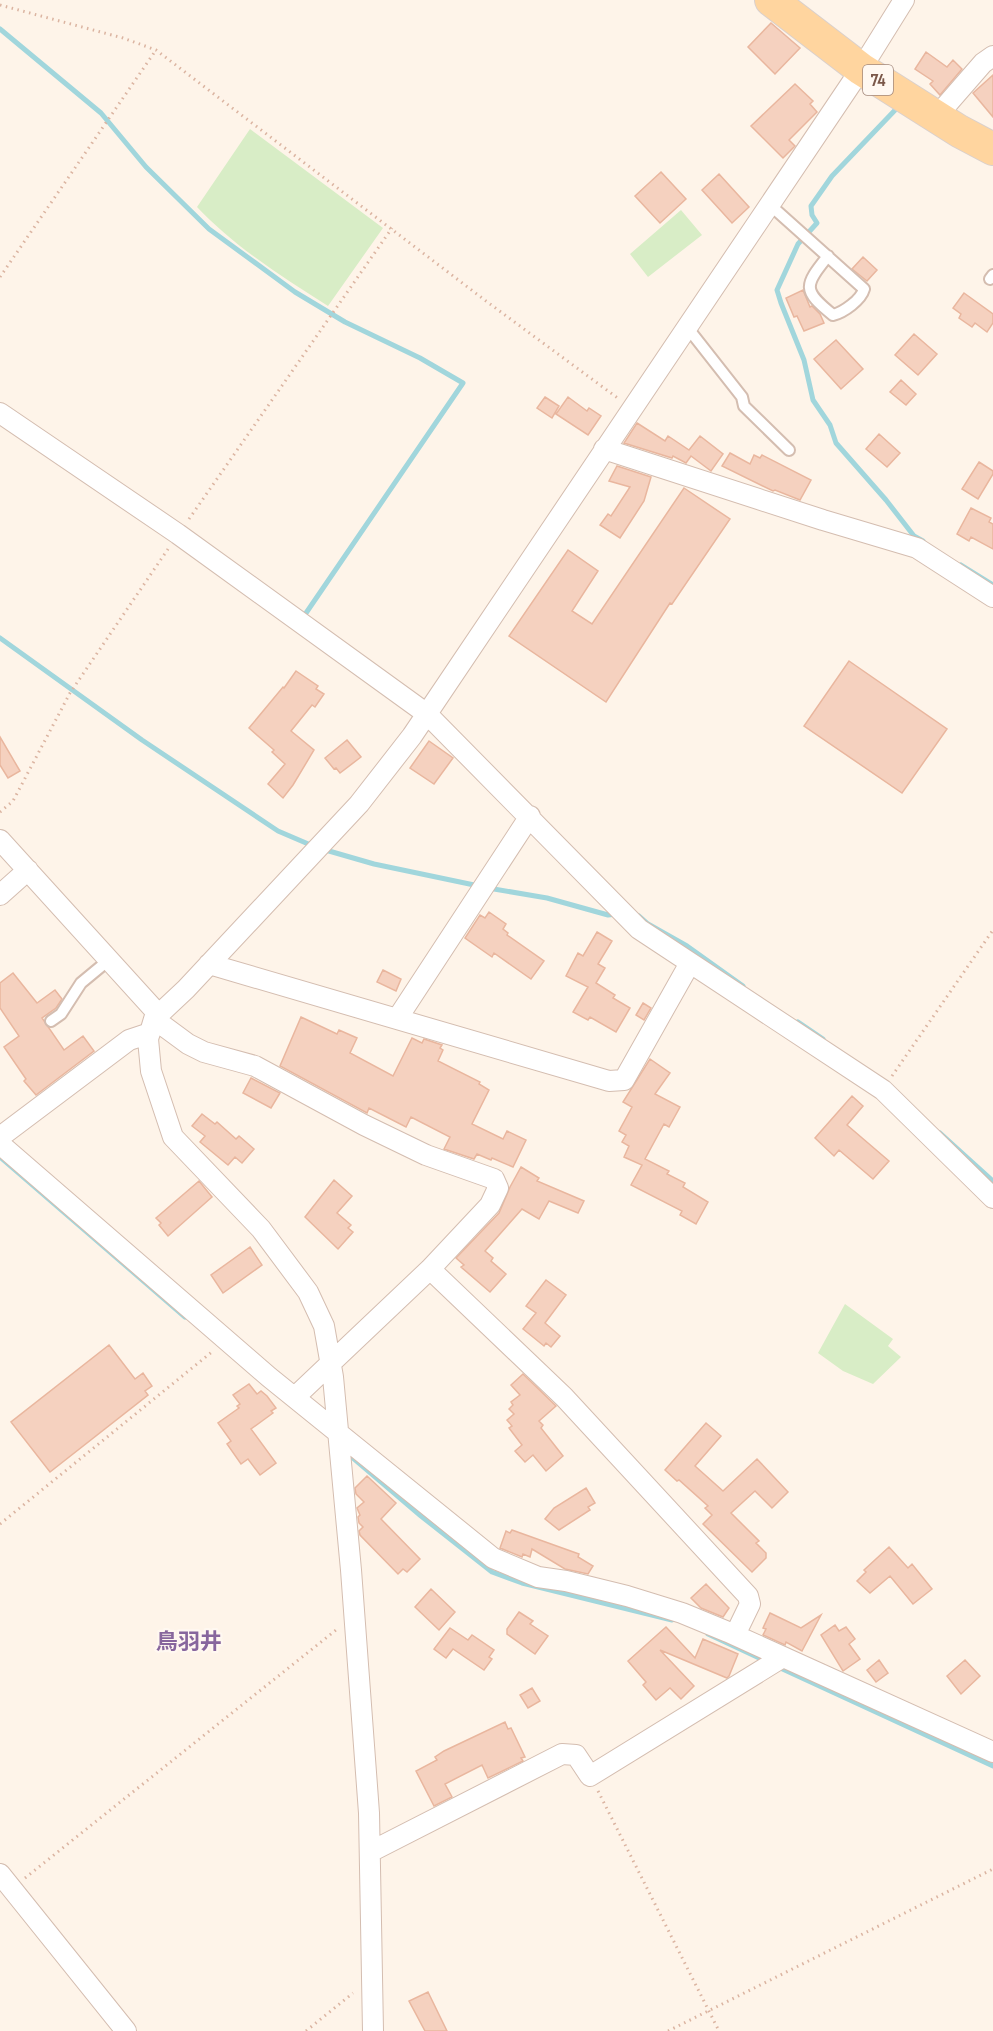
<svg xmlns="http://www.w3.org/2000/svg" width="993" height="2031" font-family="'Sofia Sans Condensed','Noto Sans JP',sans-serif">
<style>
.green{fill:#d8edc6}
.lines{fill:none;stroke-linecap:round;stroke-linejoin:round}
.stream{stroke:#a1d6dc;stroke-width:5}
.building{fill:#f5d1bf;stroke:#e9b69e;stroke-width:1.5}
.lane-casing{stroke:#d4bdb0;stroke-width:14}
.street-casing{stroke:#d4bdb0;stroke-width:22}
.primary-casing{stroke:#dad0cc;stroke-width:34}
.path{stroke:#dbb4a1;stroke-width:3;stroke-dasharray:1.5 4.5;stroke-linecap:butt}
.lane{stroke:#fff;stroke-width:10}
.street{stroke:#fff;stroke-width:20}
.primary{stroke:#ffd59f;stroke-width:32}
.labels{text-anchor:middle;stroke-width:4.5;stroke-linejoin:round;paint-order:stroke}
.shield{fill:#fff8f1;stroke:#a3887c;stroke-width:1.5}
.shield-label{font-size:18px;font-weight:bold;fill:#7b584a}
.quarter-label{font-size:22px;font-weight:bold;fill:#87669d;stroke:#fff8f1}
</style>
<rect width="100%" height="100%" fill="#fef4e9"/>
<path class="green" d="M250 129 383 228 328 306C282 277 235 247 197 207Z
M681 210 702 235 648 277 630 254Z
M845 1304 893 1339 888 1346 901 1357 873 1384 843 1371 818 1353Z"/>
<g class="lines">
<path class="stream" d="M0 29 101 113 146 167 209 229 295 292 345 322 420 358 463 383 304 616
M898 107 832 176 811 206 812 215 817 223 798 244 777 290 781 303 804 360 813 400 830 425 836 443 886 500 914 536 923 541
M961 565 993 585
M0 638 142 740 278 831 313 846
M322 849 374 864 479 886
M488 888 547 898 608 915 617 914
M639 916 648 924 687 946 743 986
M798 1022 823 1039
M940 1133 993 1181
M0 1157 185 1317
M346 1452 421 1516 492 1572 522 1583 672 1620
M708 1634 768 1662
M776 1666 993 1766"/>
</g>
<path class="building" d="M771 23 800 48 775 74 748 47Z
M926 52 947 67 953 60 962 69 940 95 930 84 933 81 915 69Z
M993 75V117L973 93Z
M795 84 813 101 810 104 817 112 789 140 795 146 783 158 751 126Z
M661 172 686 199 660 223 635 196Z
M719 174 749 207 732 223 702 190Z
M863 257 877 270 867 281 852 269Z
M803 290 810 307 812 306 820 314 824 323 804 331 797 316 794 317 786 298Z
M964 293 993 314V323L987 332 975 323 972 327 959 318 961 314 953 308Z
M914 334 937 354 918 375 895 355Z
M836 340 863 369 841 389 814 359Z
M901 380 916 394 906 405 890 392Z
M545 397 559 406 552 418 537 408Z
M568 397 587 411 589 408 601 416 588 435 556 414Z
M637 423 665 441 668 436 689 450 700 436 723 454 711 471 691 456 686 463 673 456 672 458 624 443Z
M879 434 900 453 887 467 866 449Z
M730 453 750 464 754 455 760 458 762 455 811 480 800 500 775 490 773 491 722 466Z
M979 462 993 471V474L978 499 962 489Z
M617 466 651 477 644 501 620 538 600 525 608 514 611 516 630 487 609 481Z
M684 488 730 519 672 604 670 603 606 702 509 636 568 550 598 571 572 611 592 624Z
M971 508 991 518 989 522 993 524V549L971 537 969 541 957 534Z
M849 661 947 729 902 793 804 726Z
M296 671 318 686 316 689 324 694 315 707 312 705 291 731 314 750 293 785 283 798 268 784 285 764 272 752 274 750 249 728 283 687 284 688Z
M0 737 20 771 8 778 0 765Z
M347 740 361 757 340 773 336 768 334 769 325 758Z
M429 741 453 758 434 784 410 768Z
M489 912 506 924 503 929 508 933 507 935 544 961 531 979 494 953 492 957 465 938 480 915 485 918Z
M597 932 612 941 598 964 605 968 596 983 615 995 613 998 630 1008 616 1032 590 1017 588 1020 573 1012 588 987 566 976 578 953 583 956Z
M383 970 401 979 396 991 377 982Z
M13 973 37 1003 55 990 62 999 56 1008 42 1018 64 1050 83 1036 94 1051 36 1095 24 1081 26 1079 4 1047 19 1036 0 1008V983Z
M643 1003 651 1008 644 1020 636 1015Z
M301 1017 337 1034 339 1030 357 1038 350 1053 393 1076 412 1038 422 1043 424 1039 442 1045 440 1048 443 1050 438 1061 480 1082 479 1084 489 1090 472 1124 503 1139 507 1131 526 1140 513 1167 492 1158 491 1160 477 1154 474 1159 444 1149 450 1137 411 1117 406 1127 369 1108 367 1113 280 1066Z
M650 1059 670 1073 655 1094 680 1107 669 1127 664 1124 645 1159 669 1171 667 1174 685 1183 683 1187 708 1202 696 1224 680 1215 682 1211 631 1185 642 1165 624 1157 629 1146 622 1142 626 1135 619 1131 632 1107 623 1102Z
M251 1078 280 1093 271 1108 243 1093Z
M852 1096 863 1106 847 1125 889 1161 873 1179 839 1150 834 1156 815 1138Z
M202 1114 215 1124 217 1122 236 1139 239 1136 254 1149 242 1163 235 1157 228 1165 200 1142 205 1136 192 1126Z
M521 1167 539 1178 537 1181 584 1201 578 1213 549 1201 539 1219 522 1209 485 1251 493 1258 491 1261 506 1274 490 1292 461 1267 464 1265 456 1258 499 1213 510 1187Z
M334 1180 352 1196 337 1213 351 1225 348 1228 353 1232 338 1249 305 1217Z
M199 1181 212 1197 168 1236 159 1225 161 1223 156 1218Z
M250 1247 262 1265 223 1293 211 1275Z
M546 1280 566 1295 545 1323 560 1336 551 1347 546 1343 544 1346 523 1329 536 1313 526 1306Z
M109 1345 135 1379 143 1373 152 1386 145 1391 148 1395 50 1472 11 1422Z
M523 1374 556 1406 539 1421 543 1425 541 1428 563 1456 546 1471 533 1455 525 1462 515 1451 522 1445 509 1428 512 1426 507 1420 514 1414 509 1409 513 1405 511 1402 520 1395 511 1385Z
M249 1384 257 1394 261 1391 267 1396 276 1408 271 1411 273 1413 251 1429 276 1463 260 1475 248 1459 241 1464 227 1444 231 1441 218 1423 239 1408 237 1406 240 1404 233 1395Z
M706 1423 721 1436 695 1466 723 1491 757 1459 788 1492 772 1508 755 1491 731 1513 759 1541 756 1543 766 1553V1558L752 1572 703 1524 712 1515 705 1508 708 1506 679 1480 677 1481 665 1470Z
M367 1476 396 1503 381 1519 420 1559 407 1572 403 1569 398 1574 360 1535 359 1531 363 1527 359 1523 358 1517 360 1515 357 1508 364 1502 356 1494 355 1488Z
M586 1488 595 1503 588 1507 590 1510 559 1530 545 1519 554 1508Z
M512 1530 579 1554 578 1557 593 1566 588 1574 565 1569 532 1549 530 1557 523 1554 522 1557 500 1548 506 1531 510 1533Z
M889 1547 908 1568 912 1564 932 1589 913 1604 890 1576 870 1593 857 1581 866 1572 864 1570Z
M706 1584 729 1608 723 1617 701 1608 691 1598Z
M431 1589 455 1612 439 1630 415 1607Z
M519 1612 533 1621 530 1624 548 1636 535 1654 507 1634V1629Z
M770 1613 801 1628 821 1615 802 1651 786 1642 785 1645 763 1635 766 1629 763 1628Z
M835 1625 839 1631 846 1627 855 1639 849 1644 860 1659 843 1671 821 1635Z
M666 1627 695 1658 703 1639 738 1654 729 1676 727 1678 660 1650 694 1686 681 1699 670 1688 656 1700 643 1685 646 1682 628 1661Z
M450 1628 468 1640 472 1635 494 1650 489 1657 492 1659 484 1670 453 1649 446 1658 434 1649Z
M879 1660 888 1673 876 1682 867 1670Z
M965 1660 980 1676 961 1694 947 1676Z
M532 1688 540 1701 528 1708 520 1695Z
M505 1722 508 1729 511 1728 525 1757 521 1758 523 1761 488 1778 482 1765 445 1784 452 1797 434 1806 416 1771 437 1760 435 1757 444 1751Z
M428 1992 447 2031H425L409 2001Z"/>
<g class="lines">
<defs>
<path id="lane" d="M769 204 864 289C861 300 844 312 833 315 802 290 804 286 828 256
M990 279 993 275
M687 327 742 397 744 406 789 450
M51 1021 61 1014 81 983 110 959"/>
<path id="street" d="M936 117 983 63 993 56
M0 413 178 534 427 714 639 929 883 1090 993 1198
M604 449 823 520 917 548 993 597
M0 840 159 1015
M0 895 28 870
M209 964 609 1081 624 1080 690 963
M154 1019 188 1044 204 1052 255 1066 364 1125 426 1155 494 1179 498 1188 490 1205 430 1269 295 1397
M397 1019 530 816
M0 1137 129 1040 150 1033
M0 1144 269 1377 493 1558 538 1577 566 1581 627 1596 682 1613 728 1632 993 1752
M430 1269 564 1397 748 1596 750 1604 735 1635
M370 1852 562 1754 576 1755 590 1776 783 1657
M0 1874 126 2031
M373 2031 369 1813 351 1570 333 1377 324 1326 308 1292 261 1229 173 1137 151 1071 148 1039 154 1019 186 989 359 804 412 736 861 69 904 0"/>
<path id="primary" d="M771 0 861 69 959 131 993 149"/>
</defs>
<use href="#lane" class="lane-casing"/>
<use href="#street" class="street-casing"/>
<use href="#primary" class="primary-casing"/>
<path class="path" d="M0 5 123 38 156 50 486 301 619 399
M0 277 156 50
M189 519 392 228
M0 812 13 801 70 693 168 549
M892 1076 993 930
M0 1524 213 1351
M598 1791 719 2031
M25 1878 336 1630
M306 2031 353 1993
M668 2031 993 1869"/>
<use href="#lane" class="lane"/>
<use href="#street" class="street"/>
<use href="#primary" class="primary"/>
</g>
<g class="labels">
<rect class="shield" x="863" y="65" width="30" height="30" rx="4.5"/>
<g class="shield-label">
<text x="878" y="86">74</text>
</g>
<g class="quarter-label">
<text x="189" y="1649">鳥羽井</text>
</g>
</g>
</svg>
